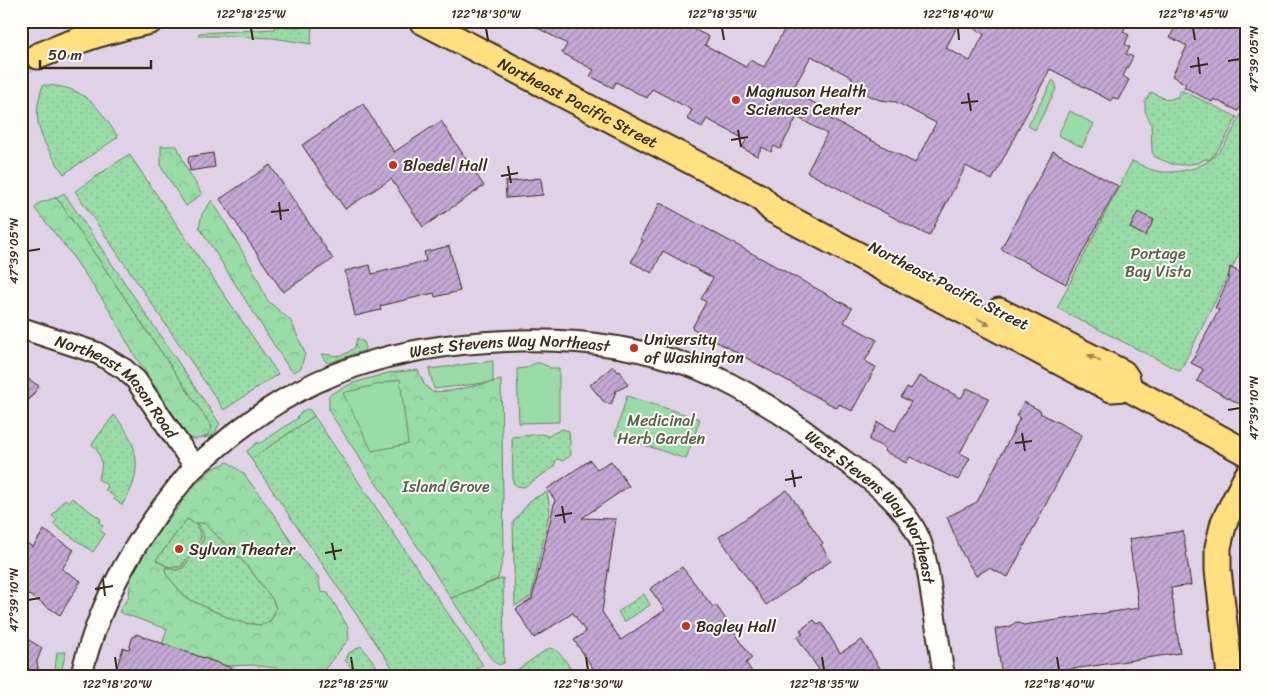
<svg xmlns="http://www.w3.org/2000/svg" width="1268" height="697" font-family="Sriracha,sans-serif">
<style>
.built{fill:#e0d2e6}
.grass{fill:url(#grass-dots);stroke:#6a8363}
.forest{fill:url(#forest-crowns);stroke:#6a8363;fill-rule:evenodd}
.garden{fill:#99dca8;stroke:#6a8363}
.building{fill:url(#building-hatch);stroke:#3b2a1e;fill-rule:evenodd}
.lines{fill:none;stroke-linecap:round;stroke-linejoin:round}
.major-tunnel{stroke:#c9bec4;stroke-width:25;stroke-dasharray:25 12;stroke-linecap:butt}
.minor-casing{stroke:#3b2a1e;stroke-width:24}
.major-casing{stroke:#3b2a1e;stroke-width:29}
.minor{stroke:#fdfcf7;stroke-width:20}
.major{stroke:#ffdf80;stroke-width:25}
.oneway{fill:#9d844f}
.ticks{fill:none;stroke:#3b2a1e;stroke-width:2}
.poi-dot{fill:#c8321e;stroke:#fdfcf7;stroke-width:2}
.labels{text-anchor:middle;stroke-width:4;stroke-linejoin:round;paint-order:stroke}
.poi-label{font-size:16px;fill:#3b2a1e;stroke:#fdfcf7;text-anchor:start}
.street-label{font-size:16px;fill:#3b2a1e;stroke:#fdfcf7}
.park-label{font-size:16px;fill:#575f47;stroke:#fdfcf7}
.neatline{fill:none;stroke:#3b2a1e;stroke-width:2}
.ticks-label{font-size:12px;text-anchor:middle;fill:#3b2a1e}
</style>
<defs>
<pattern id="grass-dots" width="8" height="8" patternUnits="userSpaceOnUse" patternTransform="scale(1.25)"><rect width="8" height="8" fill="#99dca8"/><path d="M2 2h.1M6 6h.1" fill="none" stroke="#85bd90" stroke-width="1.8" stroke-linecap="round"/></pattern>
<pattern id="forest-crowns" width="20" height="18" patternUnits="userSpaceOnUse" patternTransform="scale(1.25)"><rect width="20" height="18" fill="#99dca8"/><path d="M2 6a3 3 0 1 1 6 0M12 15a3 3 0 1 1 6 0" fill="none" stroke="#85bd90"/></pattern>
<pattern id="building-hatch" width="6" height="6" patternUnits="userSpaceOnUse" patternTransform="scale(1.25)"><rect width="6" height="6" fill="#c4a9d6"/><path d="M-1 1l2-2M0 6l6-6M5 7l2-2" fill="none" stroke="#a08aad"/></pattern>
</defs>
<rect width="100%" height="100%" fill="#ece3ed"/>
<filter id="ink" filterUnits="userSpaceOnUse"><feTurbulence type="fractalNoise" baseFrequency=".02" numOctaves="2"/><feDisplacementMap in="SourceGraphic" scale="10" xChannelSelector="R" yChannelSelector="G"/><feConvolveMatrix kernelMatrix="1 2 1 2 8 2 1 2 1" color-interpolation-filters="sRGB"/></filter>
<g filter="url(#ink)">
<path class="built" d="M21 21H1247V676H21Z"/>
<path class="grass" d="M274 25 291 27 312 26 311 44 273 38 229 36H198L199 33 275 29Z
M43 85C85 86 97 105 118 137L64 174C43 142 29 124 43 85Z
M1181 90 1237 117C1229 133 1222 147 1209 160L1205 159 1198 163 1184 165 1172 164 1155 157 1152 152 1151 123 1145 111V101L1151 92 1168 100 1177 97Z
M1247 102V238L1180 371 1057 308 1132 161C1140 164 1149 170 1157 171 1165 173 1173 172 1181 171 1222 165 1230 135 1247 102Z
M129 154 278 374 224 410 75 191Z
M64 193 220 424 218 426C215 435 214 436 204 438L208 435 212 427 59 201 55 198Z
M357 338 364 342 365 344V350L329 363 326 362 321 354C337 355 341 359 355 347Z
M114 415C140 443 144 474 122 505L114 499 115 497 105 490 108 486 98 479C104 466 102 455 92 444Z
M314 416 483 665 468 676H398L251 459Z
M562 429 569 431 571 455 563 461 558 459 556 460 554 467 524 487 517 486 513 483 512 437 542 434 548 436Z
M547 492 550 509 531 597 515 606 513 522 532 499Z
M72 498 101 519 99 522 103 526 100 530 105 534 93 552 53 524 57 520 52 516 65 499 69 502Z
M187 519C195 523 200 529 201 538L182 566C170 569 166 566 156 560Z
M196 522 204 523 242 560 255 576 273 600 276 608 274 615 270 621 261 625 244 623 231 619 186 598 166 574 165 567 176 570 183 568 203 539 202 531Z
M503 578 504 663C498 667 494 662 490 657L451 598Z
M644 594 650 605 624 622 618 612Z
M361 646 374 662 382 676H364L351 667 345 660 349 653Z
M549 648C561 649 569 667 575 676H508Z
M57 652H66L60 676H54Z"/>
<path class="forest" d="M161 146H177L186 167 202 194 186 206 161 167Z
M55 198 59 201 212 427C210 437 198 441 189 438L133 353 109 309 69 251 35 209 39 203Z
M212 200 255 273 267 300 291 321 305 353 301 368 294 372 288 367 199 227 202 214Z
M418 370 424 384 432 392 450 391 501 380 504 553 498 579 451 598 329 411V395L353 383 388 373Z
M228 462 244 474 277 519 303 561 318 576 321 592 328 593 348 627 349 639 319 676H296L276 668 252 665 227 666 162 644 167 629 119 612 129 596 132 569 161 528 179 507 187 492 212 469ZM187 519C195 523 200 529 201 538L182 566C170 569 166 567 156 560ZM196 523H204L242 560 255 576 273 600 276 608 274 615 270 621 261 625 244 623 231 619 186 598 166 574 165 567 176 570 183 568 204 539 202 531Z"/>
<path class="garden" d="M1053 80 1056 84V89L1035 130 1028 126Z
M1070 111 1094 124 1082 147 1058 135Z
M493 361V382L434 389 429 369Z
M535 363H540L551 368H559V422L519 423 517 369 526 368Z
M400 379 408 444 372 451 343 393Z
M627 396 700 419 686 459 615 435Z
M306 409 310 410 314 416 251 459 247 451 258 442 259 444 298 418 297 416Z"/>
<path class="building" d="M525 21H699L694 29 709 37 705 45 746 67 750 60 764 67 784 30 767 21H1119L1126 25 1123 32 1129 35 1125 44 1130 47 1126 54 1133 57 1123 76 1129 80 1118 100 1113 97 1111 101 1050 69 992 180 966 166 929 236 807 172 827 134 797 117 780 149 774 146 771 152 762 147 757 156 742 148 746 140 707 119 702 127 687 119 692 110 652 89 647 98 616 82 613 88 590 76 594 70 562 53 567 44ZM960 21 984 34 970 61 946 48ZM811 56 851 77 858 88 870 96 880 100 896 102 936 123 915 163 821 114 824 108 792 91Z
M1178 21H1247V94L1238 111 1214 99 1212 102 1184 87 1186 84 1172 76 1187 46 1170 37Z
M363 104 394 152 441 121 484 186 423 227 391 179 345 209 302 145Z
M1053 151 1118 186 1066 284 1001 249Z
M213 153 215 167 190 171 188 157Z
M270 165 333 259 283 292 220 199Z
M541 178 543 195 506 198 505 182Z
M660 203 852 308 844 322 877 340 865 361 876 367 852 411 839 404 837 408 692 328 706 302 701 299 713 278 663 251 652 273 631 262 643 240 640 239Z
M1138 212 1154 220 1145 236 1130 228Z
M449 246 460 291 435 297 434 293 380 306 381 310 355 316 345 271 370 265 372 274 426 261 424 252Z
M1247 257V408L1197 381 1203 369 1191 363 1219 310 1215 308 1228 280 1230 267 1239 272Z
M613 366 618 372 620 371 628 385 616 391 611 405 604 402 590 385Z
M21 374 39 386 21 411Z
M919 376 961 398 967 388 989 398 960 453 970 458 958 480 910 457 906 463 884 451 885 448 869 440 878 422 895 431 911 402 901 397 907 387 911 389Z
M1024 402 1041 411 1040 413 1082 435 1008 577 989 568 976 576 962 553 947 517 977 502 1020 418 1016 416Z
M590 460 597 469 611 461 629 486 582 518 616 519 602 612 621 640 665 610 650 589 682 567 713 607 716 605 752 658 746 663 755 676H598L574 640 586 632 573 613 534 638 516 609 532 599 555 500 547 489Z
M787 490 823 543 821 545 831 561 766 605 719 537Z
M44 530 74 550 62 569 81 581 60 615 29 595 21 608V540L33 547Z
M1183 531 1191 585 1171 588 1180 653 1026 676H1002L995 629 1009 627 1016 622 1024 625 1139 608 1129 539Z
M814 620 818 625 822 623 840 653 862 640 885 676H823L797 637 803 634 800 630Z
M136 634 249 674V676H114L123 648 129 649 133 636H135Z
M21 635 42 648 37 661 39 676H21Z"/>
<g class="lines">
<path class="major-tunnel" d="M21 63 38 56"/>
<defs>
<g id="minor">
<path id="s1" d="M21 328 97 353 124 369 136 380 186 454 196 466"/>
<path id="s2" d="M81 676C100 598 138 534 189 473 197 464 208 456 218 447 260 411 302 385 354 367 403 350 455 343 506 341 571 338 635 345 696 368 742 387 784 414 823 445 858 472 902 497 920 540 924 551 926 561 928 572L944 676"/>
</g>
<g id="major">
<path id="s3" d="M422 21 760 197 773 210 1111 389 1128 388 1247 453"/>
<path d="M38 56C76 40 110 29 150 21"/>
<path d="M999 311 1123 373 1127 379 1128 388"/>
<path d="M1230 676 1218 570V547L1224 522 1247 476"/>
</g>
</defs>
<use href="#minor" class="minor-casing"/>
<use href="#major" class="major-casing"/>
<use href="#minor" class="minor"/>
<use href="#major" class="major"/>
</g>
<defs><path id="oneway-solid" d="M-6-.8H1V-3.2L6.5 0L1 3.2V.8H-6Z" transform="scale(1.25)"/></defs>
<g class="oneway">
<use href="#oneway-solid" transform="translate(984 322) rotate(28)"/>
<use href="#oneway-solid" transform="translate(1094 358) rotate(-153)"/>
</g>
</g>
<path class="ticks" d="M251 28 253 40M486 28 488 40M722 28 724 40M958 28 959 40M1193 28 1195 40M1198 57 1200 74M1228 61 1240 59M1190 67 1208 64M968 93 971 111M961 103 978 101M738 130 741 147M731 140 748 137M508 166 511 183M501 176 518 173M279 202 281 220M271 212 289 210M28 251 40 249M1228 410 1240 408M1022 433 1025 451M1015 443 1032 441M792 470 795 487M785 480 802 477M562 506 565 523M555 516 572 513M332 543 335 560M325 553 342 550M103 579 105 596M95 589 113 586M28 600 40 598M115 657 117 670M351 657 353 670M586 657 588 670M822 657 824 670M1057 657 1059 670"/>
<g class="poi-dot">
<circle cx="736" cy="100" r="5"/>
<circle cx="393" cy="165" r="5"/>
<circle cx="634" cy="348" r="5"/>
<circle cx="179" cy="549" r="5"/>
<circle cx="686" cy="626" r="5"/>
</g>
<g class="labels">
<g class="poi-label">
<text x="746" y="97">Magnuson Health<tspan x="746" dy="18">Sciences Center</tspan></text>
<text x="403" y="171">Bloedel Hall</text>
<text x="644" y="345">University<tspan x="644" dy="18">of Washington</tspan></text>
<text x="189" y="555">Sylvan Theater</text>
<text x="696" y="632">Bagley Hall</text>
</g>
<g class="street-label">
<text dy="6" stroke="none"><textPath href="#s3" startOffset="176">Northeast Pacific Street</textPath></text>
<text transform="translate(949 285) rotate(27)" y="6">Northeast Pacific Street</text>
<text dy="6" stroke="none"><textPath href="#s2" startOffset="588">West Stevens Way Northeast</textPath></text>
<text dy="6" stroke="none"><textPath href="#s1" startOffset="116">Northeast Mason Road</textPath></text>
<text dy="6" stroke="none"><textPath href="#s2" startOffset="1008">West Stevens Way Northeast</textPath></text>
</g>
<g class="park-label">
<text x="1158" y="259">Portage<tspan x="1158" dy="18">Bay Vista</tspan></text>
<text x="661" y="426">Medicinal<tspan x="661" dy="18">Herb Garden</tspan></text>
<text x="446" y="492">Island Grove</text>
</g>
</g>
<rect width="1268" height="697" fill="none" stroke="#fdfcf7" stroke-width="55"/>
<path d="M40 60v8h111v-8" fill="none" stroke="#3b2a1e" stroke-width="2.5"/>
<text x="48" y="60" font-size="15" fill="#3b2a1e" stroke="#fdfcf7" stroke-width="4" paint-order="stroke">50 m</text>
<rect x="28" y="28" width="1212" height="642" class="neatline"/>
<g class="ticks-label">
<text x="251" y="18">122°18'25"W</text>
<text x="486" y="18">122°18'30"W</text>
<text x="722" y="18">122°18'35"W</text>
<text x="958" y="18">122°18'40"W</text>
<text x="1193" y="18">122°18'45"W</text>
<text transform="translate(1254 59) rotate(-90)" y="4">47°39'05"N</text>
<text transform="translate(14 251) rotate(-90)" y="4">47°39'05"N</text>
<text transform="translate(1254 408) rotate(-90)" y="4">47°39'10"N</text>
<text transform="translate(14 600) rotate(-90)" y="4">47°39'10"N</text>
<text x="117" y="688">122°18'20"W</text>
<text x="353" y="688">122°18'25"W</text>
<text x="588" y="688">122°18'30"W</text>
<text x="824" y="688">122°18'35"W</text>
<text x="1059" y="688">122°18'40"W</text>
</g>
</svg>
